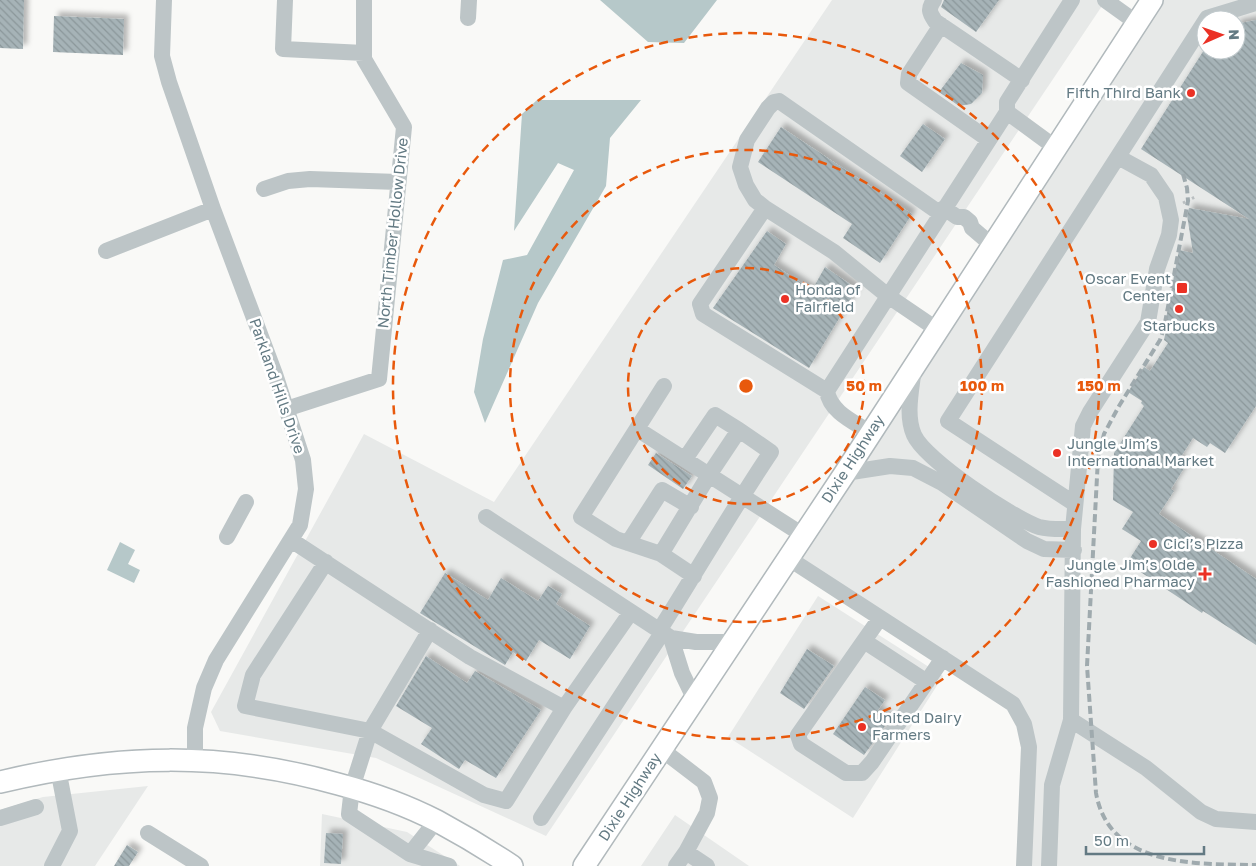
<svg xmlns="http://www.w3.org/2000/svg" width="1256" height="866" font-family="'Golos Text',sans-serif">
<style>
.built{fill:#e7e9e8;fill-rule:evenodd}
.water{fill:#b6c8c9}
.building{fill:url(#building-back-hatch);filter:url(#shadow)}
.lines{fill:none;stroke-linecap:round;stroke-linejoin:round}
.major-casing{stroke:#b1b9bc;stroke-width:24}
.path{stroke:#babfc1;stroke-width:3;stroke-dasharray:2.5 2.5;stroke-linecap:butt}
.minor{stroke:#bdc5c7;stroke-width:16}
.major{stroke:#fff;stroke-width:21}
.rail{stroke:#9faaae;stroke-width:4;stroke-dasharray:8 4;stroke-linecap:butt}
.ring{fill:none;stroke:#e8590c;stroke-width:2.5;stroke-dasharray:9 6}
.poi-dot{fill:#eb3125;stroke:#fff;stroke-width:2}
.labels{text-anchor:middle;stroke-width:5;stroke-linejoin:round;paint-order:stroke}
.poi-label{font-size:15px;fill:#637a83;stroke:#fff;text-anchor:start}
.street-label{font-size:15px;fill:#637a83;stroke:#fff}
.centre{fill:#e8590c;stroke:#fff;stroke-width:2.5}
.ring-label{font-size:15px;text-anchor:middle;font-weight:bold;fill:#e8590c;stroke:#fff;stroke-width:5;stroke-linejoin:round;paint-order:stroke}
</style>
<defs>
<pattern id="building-back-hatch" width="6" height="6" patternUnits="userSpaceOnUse" patternTransform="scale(1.25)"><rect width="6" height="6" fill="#a6b3b7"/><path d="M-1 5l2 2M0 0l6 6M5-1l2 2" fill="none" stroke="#8b979a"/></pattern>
<filter id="shadow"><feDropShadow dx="4.5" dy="-4.5" stdDeviation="2.5" flood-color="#0004"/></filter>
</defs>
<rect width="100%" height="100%" fill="#f9f9f7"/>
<path class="built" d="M832 0H1106L546 836 376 758 220 731 211 712 364 434 494 502Z
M1152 0H1256V866H1024L1029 747 1013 704 788 558ZM1206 20H1236V50H1206Z
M818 596 943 676 853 818 728 737Z
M148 786 95 866H0V810L43 797Z
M322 814 407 832 460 866H320Z
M675 815 749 866H641Z"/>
<path class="water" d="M600 0H717L684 43 648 42Z
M537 100H641L610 138 606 186 538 303 485 423 474 392 483 339 503 260 527 255 574 170 558 163 514 231 522 114Z
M120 542 135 550 128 564 140 570 134 583 107 570Z"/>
<path class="building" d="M0 0H24L23 49 0 48Z
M944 0H999L976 32 941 7Z
M54 16 124 19 123 55 53 52Z
M1256 20V406L1225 453 1210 443 1207 447 1193 438 1179 460 1186 465 1171 489 1174 491 1159 514 1256 579V645L1203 611 1202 613 1127 563 1141 541 1122 529 1133 512 1113 500 1114 453 1144 406 1141 403 1142 401 1128 392 1144 367 1150 371 1168 343 1164 340 1167 325 1165 324 1179 250 1193 253 1187 215 1189 208 1249 219 1141 149 1204 50H1236V24Z
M961 63 983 75 982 93 971 104 959 106 939 92Z
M923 124 945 139 922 172 900 156Z
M781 127 912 214 880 263 843 238 852 224 758 162Z
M767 231 786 244 774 265 812 290 825 267 857 289 809 368 713 308Z
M656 453 692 476 683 489 648 465Z
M445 573 488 600 501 578 538 601 548 586 562 594 556 604 590 626 570 659 539 640 526 661 513 652 505 665 420 613Z
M807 649 834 666 804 709 780 693Z
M426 656 467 683 475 671 541 710 496 778 465 760 459 769 421 744 432 728 396 706Z
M865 687 885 700 878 710 890 719 864 755 833 734Z
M326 833 343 834 341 864 324 863Z
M127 845 138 852 129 866H114Z"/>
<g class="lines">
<defs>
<path id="major" d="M0 782C116 754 222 751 338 784 372 793 406 805 437 821 463 835 488 850 512 866
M584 866 845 473 1152 0"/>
</defs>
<use href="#major" class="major-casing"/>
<path class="path" d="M1183 203 1195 197"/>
<path class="minor" d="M164 0 162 56 169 82 213 209 275 374 303 460 306 489 300 525 216 660 204 688 195 728V760
M285 0 283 49 364 53
M934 0C928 9 929 12 935 21L1022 80
M1105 0 1137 23
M468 18 469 0
M941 25 909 74 908 83 989 140
M1056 148 1007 112V102L1072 0
M264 189 288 181 310 179 398 182
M765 208 755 200 746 185 740 167 747 140 768 108 774 102 779 101 941 214
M944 208 957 217H964L970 222 972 228 993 246
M106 251 213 209
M914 367C912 388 905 415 914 435 925 460 1013 518 1039 527 1051 530 1062 529 1073 529
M827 391 703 314 700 304 765 208 834 252 888 296 938 330
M286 409 379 379 404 127 364 59V0
M637 429 803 535
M871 433C854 422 830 412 827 391L1007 112
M685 459 715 415 739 430
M845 473 890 466 913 468 942 483 1027 541 1044 549 1074 550
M1075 504 948 421 1207 18 1256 3
M486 517 671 638 696 642H732
M227 537 246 502
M291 540 470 657 564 708 506 801 484 795 370 731 245 706 253 675 326 562
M628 543 662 490 691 507
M661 554 616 539 581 517 664 386
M788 558 1013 704 1024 724 1029 747 1024 866
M880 618 798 735 801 744 846 773H862L872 762 943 658
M430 630 370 731 352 788 349 814 410 854 449 866
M659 631C697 571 732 510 771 452L739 430 709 475 661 554 694 576
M671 638 682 673 694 698
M864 641 927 682
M564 708 631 612
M1071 720 1146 768 1201 812 1216 819 1256 822
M661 749 704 782 710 798 707 813 686 852 707 866
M0 818 36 807
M541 818 662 633
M148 833 201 866
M410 854 436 821
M52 866 70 831 58 769
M676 866 686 852
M1049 866 1052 785 1071 720 1073 529 1083 426 1090 412 1148 322 1157 269 1169 235 1171 220 1166 197 1151 175 1118 157"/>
<use href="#major" class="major"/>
<path class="rail" d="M1183 174 1187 188 1188 201 1164 328 1160 340 1119 406 1104 434 1098 458 1087 666 1096 793C1109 866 1191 864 1256 865"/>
</g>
<g class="ring">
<circle cx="746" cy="386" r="118"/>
<circle cx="746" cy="386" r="236"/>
<circle cx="746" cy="386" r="353"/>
</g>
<g class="poi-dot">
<circle cx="1191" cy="93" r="5"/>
<rect x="1176" y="282" width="12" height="12" rx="2.5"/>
<circle cx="785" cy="299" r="5"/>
<circle cx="1179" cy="309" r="5"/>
<circle cx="1057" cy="453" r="5"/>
<circle cx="1153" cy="544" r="5"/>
<path d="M1202.5 566.5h5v5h5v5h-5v5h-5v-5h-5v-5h5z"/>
<circle cx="862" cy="727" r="5"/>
</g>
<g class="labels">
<g class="poi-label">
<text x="1181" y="98" text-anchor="end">Fifth Third Bank</text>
<text x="1171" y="284" text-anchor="end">Oscar Event<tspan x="1171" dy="17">Center</tspan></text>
<text x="795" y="295">Honda of<tspan x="795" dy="17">Fairfield</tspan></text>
<text x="1179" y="331" text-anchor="middle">Starbucks</text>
<text x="1067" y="449">Jungle Jim’s<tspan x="1067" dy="17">International Market</tspan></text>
<text x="1163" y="549">Cici’s Pizza</text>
<text x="1195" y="570" text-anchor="end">Jungle Jim’s Olde<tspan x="1195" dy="17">Fashioned Pharmacy</tspan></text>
<text x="872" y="723">United Dairy<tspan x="872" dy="17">Farmers</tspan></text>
</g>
<g class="street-label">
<text transform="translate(393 233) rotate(-84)" y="5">North Timber Hollow Drive</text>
<text transform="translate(277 386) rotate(71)" y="5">Parkland Hills Drive</text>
<text transform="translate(853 459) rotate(-57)" y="5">Dixie Highway</text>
<text transform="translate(630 797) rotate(-57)" y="5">Dixie Highway</text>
</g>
</g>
<circle cx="746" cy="386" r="8" class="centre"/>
<g class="ring-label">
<text x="864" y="391">50 m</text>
<text x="982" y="391">100 m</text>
<text x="1099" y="391">150 m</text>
</g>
<g transform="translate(1221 35) rotate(88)"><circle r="24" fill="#ffffff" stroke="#c1cacd"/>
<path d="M0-4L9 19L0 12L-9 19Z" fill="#eb3125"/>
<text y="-8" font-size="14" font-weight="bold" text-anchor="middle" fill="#637a83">N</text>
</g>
<path d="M1086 846v8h118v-8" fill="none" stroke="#637a83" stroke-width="2.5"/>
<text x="1094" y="846" font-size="15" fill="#637a83" stroke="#ffffff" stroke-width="4" paint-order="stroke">50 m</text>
</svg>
